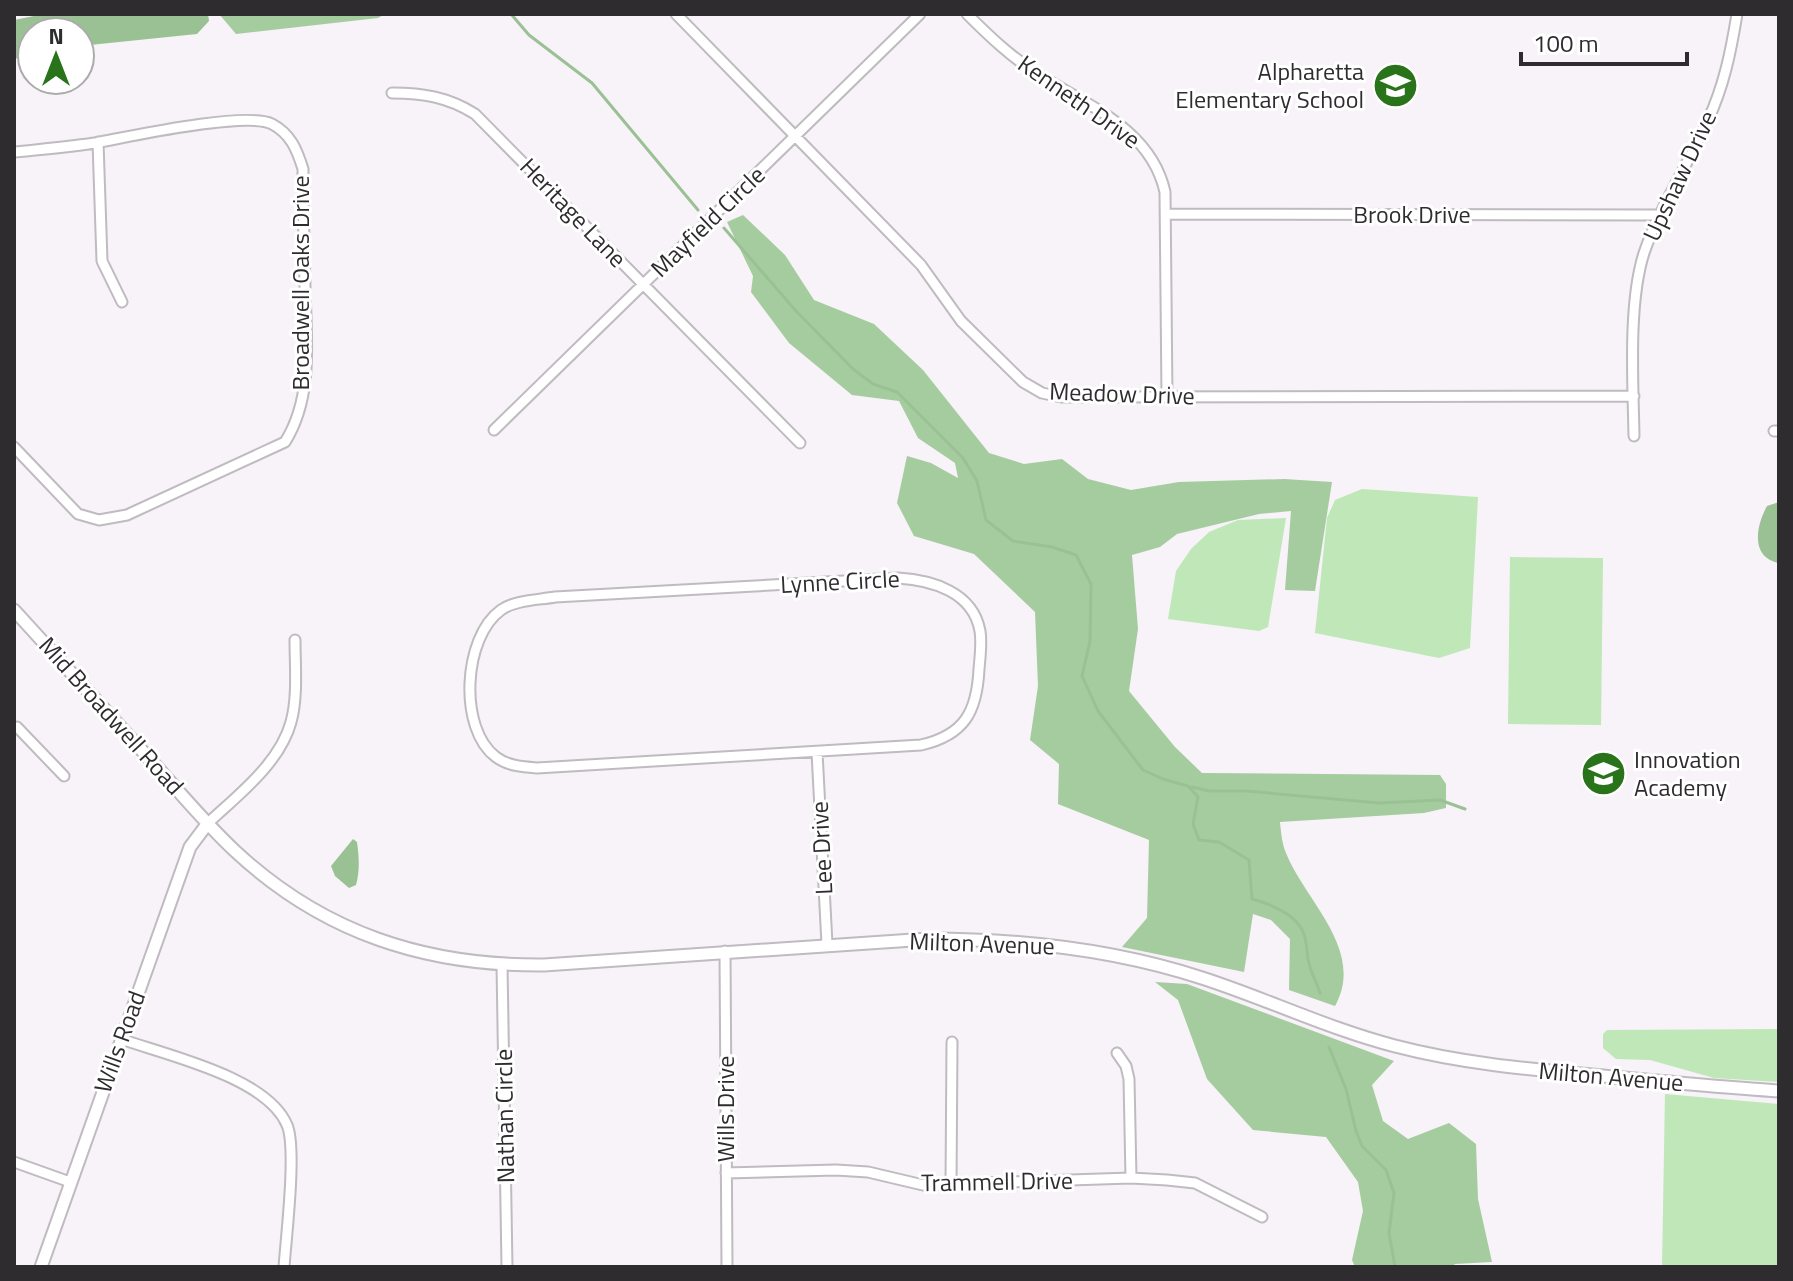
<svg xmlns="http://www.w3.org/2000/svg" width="1793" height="1281" font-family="'Titillium Web',sans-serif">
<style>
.green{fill:#bfe7b8}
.forest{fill:#a5cc9e}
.water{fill:#9ac193}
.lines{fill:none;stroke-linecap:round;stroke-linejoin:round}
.stream{stroke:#9ac193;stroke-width:3}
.minor-casing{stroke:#c0bac1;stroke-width:13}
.tertiary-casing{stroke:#c0bac1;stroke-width:15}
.minor{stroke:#fff;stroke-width:9}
.tertiary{stroke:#fff;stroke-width:11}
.labels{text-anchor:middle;stroke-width:6;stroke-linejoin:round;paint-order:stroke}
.poi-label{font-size:24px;fill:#2e2c2e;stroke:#fff;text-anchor:end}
.street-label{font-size:24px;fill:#2e2c2e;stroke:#fff}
</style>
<rect width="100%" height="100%" fill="#f8f2f9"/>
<path class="green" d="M1362 489 1478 497 1470 648 1439 658 1315 633 1327 518 1335 500Z
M1286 518 1268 627 1259 631 1168 619 1176 571 1191 549 1209 532 1238 520Z
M1510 557 1603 558 1601 725 1508 724Z
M1779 1029V1082L1714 1078 1650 1060 1616 1059 1603 1048V1034L1607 1030Z
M1665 1094 1779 1104V1267H1662Z"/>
<path class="forest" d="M219 14H385L378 18 236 34Z
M743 215 785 255 814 300 874 324 923 370 989 453 1024 464 1062 459 1088 479 1131 490 1179 482 1284 479 1332 482 1315 591 1285 590 1291 511 1259 514 1177 534 1160 547 1132 555 1138 629 1129 691 1175 747 1202 773 1440 775 1446 784V808L1424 813 1280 822C1281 832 1282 844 1286 853 1305 901 1366 950 1335 1006L1289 990 1290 939 1271 920 1253 914 1244 972 1122 947 1147 918 1149 840 1058 804 1059 764 1030 740 1038 686 1035 612 974 554 914 536 897 503 907 456 931 463 958 478 955 463 918 438 899 401 852 395 789 343 751 292 753 276 727 222Z
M1155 982 1187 984 1394 1061 1372 1085 1383 1121 1408 1139 1449 1123 1476 1144 1478 1199 1492 1262 1455 1264 1451 1267H1355L1352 1260 1363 1211 1358 1182 1326 1137 1253 1130 1207 1079 1178 1000Z"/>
<path class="water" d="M44 14H208L209 21 197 34 80 46V32H32V55L14 59V20Z
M1779 502V563C1750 557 1756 526 1767 506Z
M353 839 357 842C359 856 360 871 356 885L349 888 335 876 331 866Z"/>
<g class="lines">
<path class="stream" d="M511 14 529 35 592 83 698 210
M724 228 796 311 853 369 873 384 897 392 963 458 977 481 986 520 1013 541 1052 547 1076 555 1091 584 1090 641 1082 676 1098 711 1143 770 1163 779 1188 786 1198 797 1193 824 1199 840 1219 842 1249 860 1252 899C1270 904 1295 913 1303 932 1308 943 1306 953 1309 963 1311 973 1317 983 1320 993
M1192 787 1209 791H1246L1379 803 1440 800 1465 809
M1329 1047 1346 1089 1356 1131 1362 1146 1386 1170 1394 1193 1389 1233 1395 1267"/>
<defs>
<path id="minor" d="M676 14 921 265 961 321 1023 382 1042 393 1061 397 1634 396
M967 14C989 36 1011 57 1038 74 1088 106 1151 129 1165 192L1167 397
M392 93C423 93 448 97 475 114L800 443
M98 142 102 261 122 302
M14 152C43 149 72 147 100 142 132 136 247 111 272 124 291 134 297 150 303 169 303 208 304 247 305 286 306 338 314 396 285 442L127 515 99 520 78 514 14 447
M1166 214 1659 215
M494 430 920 14
M1774 431H1779
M1634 436C1633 382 1628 303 1644 253 1660 206 1688 165 1708 120 1724 86 1731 51 1737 14
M898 578C932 580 973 592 980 631 982 643 980 657 979 669 977 711 965 735 921 745L537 768C523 767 508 766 496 757 458 729 463 637 501 610 515 600 538 600 555 597Z
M14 728 17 727 64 776
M817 752 827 944
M208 823C238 795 280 763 291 722 298 697 295 665 295 640
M725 951 727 1267
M502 965 507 1267
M121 1039C166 1055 267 1077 287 1125 297 1148 286 1238 284 1267
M1117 1053 1126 1066 1129 1079 1131 1178
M14 1162 70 1182
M726 1173 836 1170 868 1172 923 1185 1131 1178 1167 1180 1195 1183 1262 1217
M951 1185 952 1042"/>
<path id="tertiary" d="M14 610C61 662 109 714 157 767 182 795 207 825 235 851 323 933 425 966 544 965L928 939C1021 939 1113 949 1202 978 1267 999 1329 1029 1395 1046 1460 1063 1526 1069 1592 1075 1655 1081 1717 1087 1779 1091
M41 1267 190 847 208 823"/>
</defs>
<use href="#minor" class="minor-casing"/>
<use href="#tertiary" class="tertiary-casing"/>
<use href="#minor" class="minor"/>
<use href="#tertiary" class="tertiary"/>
</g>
<defs>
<symbol id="school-disc" viewBox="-11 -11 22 22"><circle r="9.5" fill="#29741a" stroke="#fff"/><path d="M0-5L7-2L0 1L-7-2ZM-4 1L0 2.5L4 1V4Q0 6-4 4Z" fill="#fff"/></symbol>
</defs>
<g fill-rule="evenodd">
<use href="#school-disc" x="1370" y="60" width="51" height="51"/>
<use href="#school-disc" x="1578" y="748" width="51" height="51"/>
</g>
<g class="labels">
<g class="poi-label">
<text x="1364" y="80">Alpharetta<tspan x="1364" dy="28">Elementary School</tspan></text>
<text x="1634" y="768" text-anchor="start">Innovation<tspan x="1634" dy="28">Academy</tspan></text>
</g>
<g class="street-label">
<text transform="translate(1079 102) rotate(35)" y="8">Kenneth Drive</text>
<text transform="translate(1680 176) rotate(-65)" y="8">Upshaw Drive</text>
<text transform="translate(573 213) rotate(46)" y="8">Heritage Lane</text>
<text x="1412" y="223">Brook Drive</text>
<text transform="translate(708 222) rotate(-44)" y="8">Mayfield Circle</text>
<text transform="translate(301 283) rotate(-90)" y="8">Broadwell Oaks Drive</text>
<text transform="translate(1122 394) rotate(2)" y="8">Meadow Drive</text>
<text transform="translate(840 582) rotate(-3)" y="8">Lynne Circle</text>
<text transform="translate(111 716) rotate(48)" y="8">Mid Broadwell Road</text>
<text transform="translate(822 848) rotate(-93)" y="8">Lee Drive</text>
<text transform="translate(982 944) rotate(2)" y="8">Milton Avenue</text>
<text transform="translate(120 1042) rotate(-70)" y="8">Wills Road</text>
<text transform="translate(1611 1077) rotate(5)" y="8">Milton Avenue</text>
<text transform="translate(726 1109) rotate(-90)" y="8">Wills Drive</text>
<text transform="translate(505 1116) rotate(-91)" y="8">Nathan Circle</text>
<text transform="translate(997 1182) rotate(-1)" y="8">Trammell Drive</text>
</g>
</g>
<rect width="1793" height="1281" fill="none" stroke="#2e2c2e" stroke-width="32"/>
<g transform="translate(56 56)"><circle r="38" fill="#ffffff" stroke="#ababab" stroke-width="2"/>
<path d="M0-6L14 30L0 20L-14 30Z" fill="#29741a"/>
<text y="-12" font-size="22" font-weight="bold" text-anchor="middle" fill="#2e2c2e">N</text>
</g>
<path d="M1521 52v12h166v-12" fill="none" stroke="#2e2c2e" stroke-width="4"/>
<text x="1533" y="52" font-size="24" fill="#2e2c2e" stroke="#ffffff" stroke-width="6" paint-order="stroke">100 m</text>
</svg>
